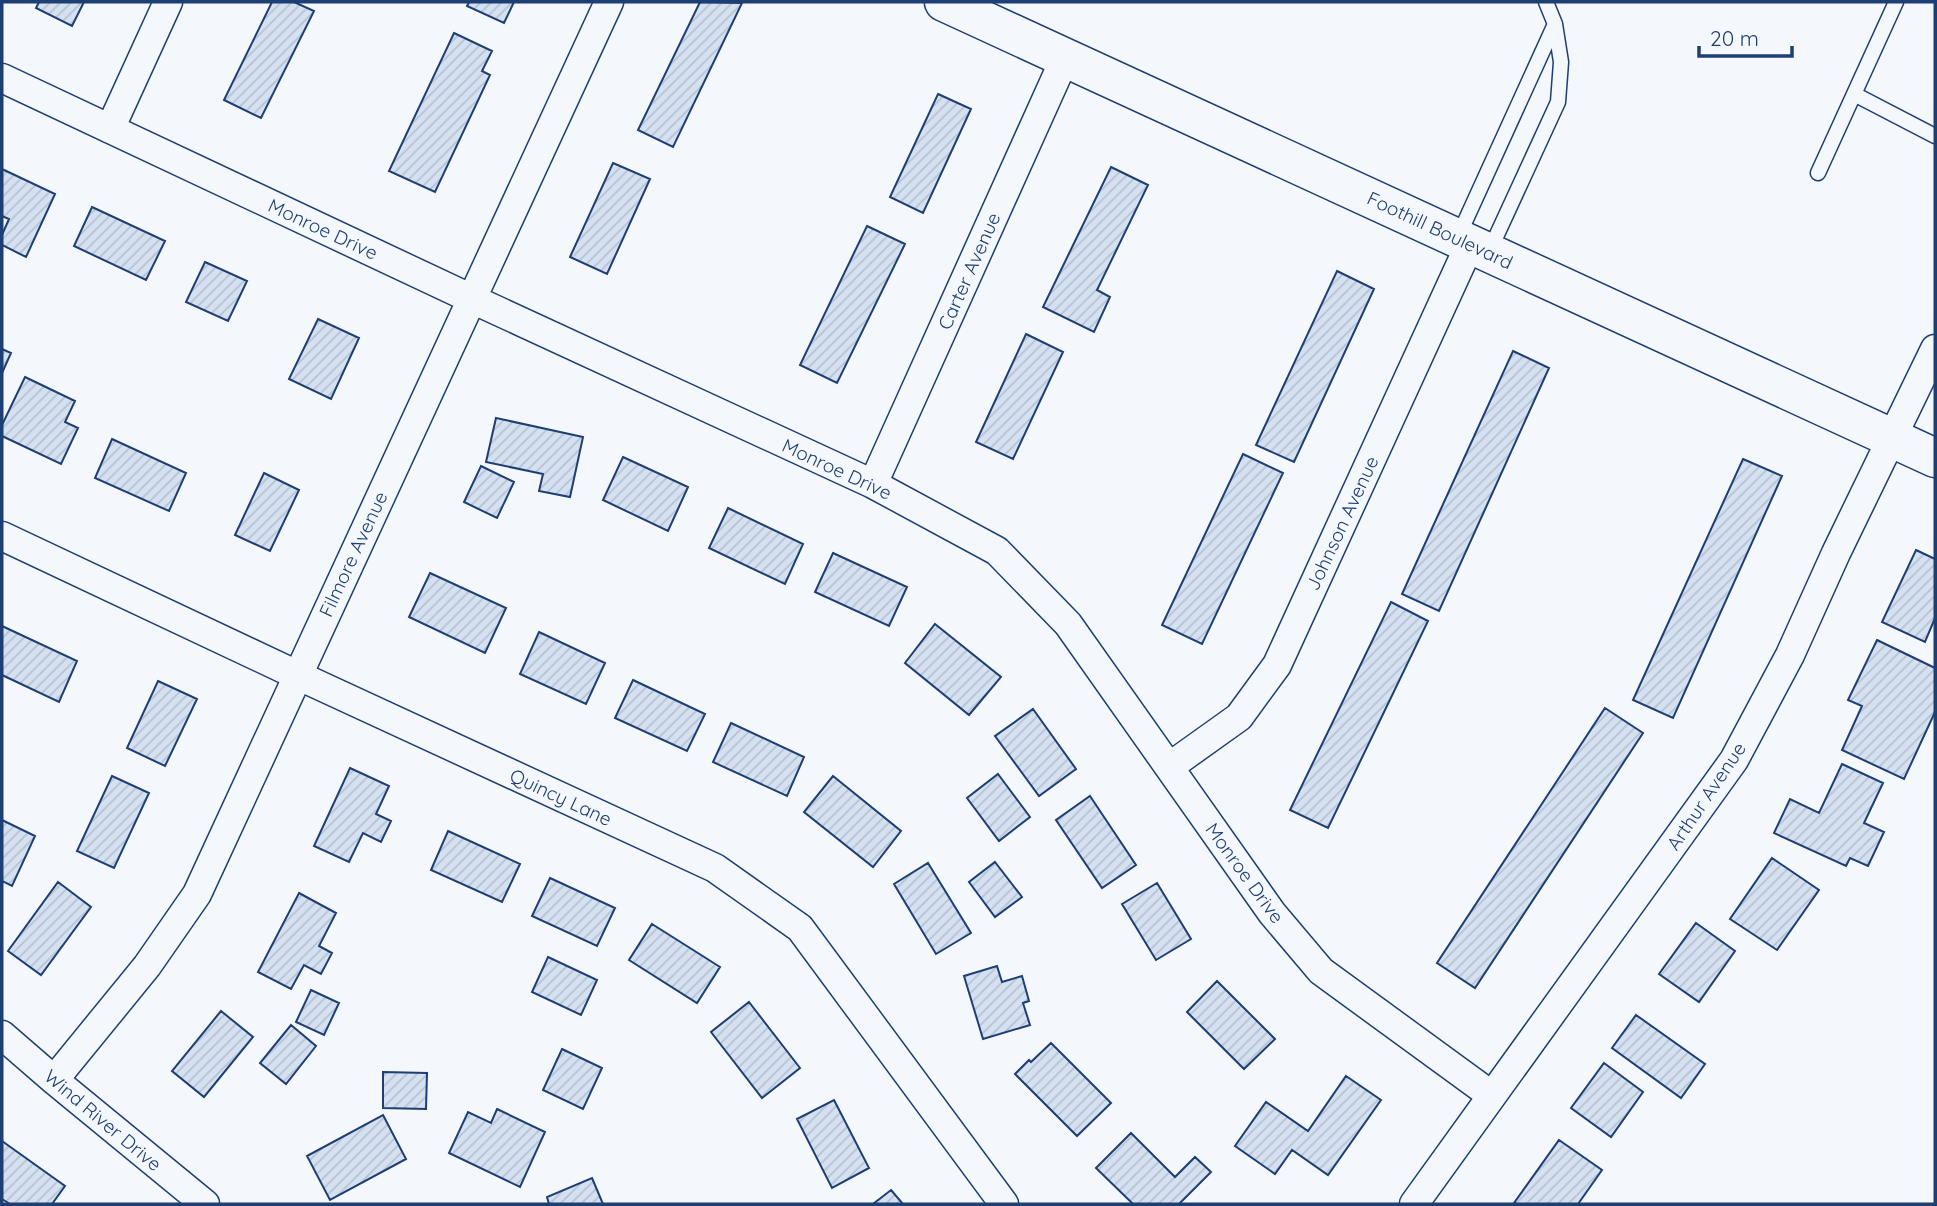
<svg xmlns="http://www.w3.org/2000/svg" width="1937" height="1206" font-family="Quicksand,sans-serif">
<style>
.building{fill:url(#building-hatch);stroke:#1d3f73;stroke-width:2}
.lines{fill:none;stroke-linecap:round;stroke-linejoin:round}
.service-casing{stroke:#1d3f73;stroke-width:17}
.minor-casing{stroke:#1d3f73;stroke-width:31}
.secondary-casing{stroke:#1d3f73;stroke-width:41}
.service{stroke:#f4f7fb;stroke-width:14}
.minor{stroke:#f4f7fb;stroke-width:28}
.secondary{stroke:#f4f7fb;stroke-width:38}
.labels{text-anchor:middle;stroke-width:5;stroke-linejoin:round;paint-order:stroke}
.street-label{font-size:19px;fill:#1d3f73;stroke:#f4f7fb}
</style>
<defs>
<pattern id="building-hatch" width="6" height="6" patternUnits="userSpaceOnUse" patternTransform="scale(1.75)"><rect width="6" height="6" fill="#d5e0f0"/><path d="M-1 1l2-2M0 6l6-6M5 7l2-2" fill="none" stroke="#b6c1d1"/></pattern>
</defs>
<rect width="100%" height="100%" fill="#f4f7fb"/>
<path class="building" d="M39 2H84L72 26 36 8Z
M272 2H294L314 11 261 118 224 100Z
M469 2H514L504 23 467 6Z
M700 2 742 3 673 147 638 130Z
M454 33 492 51 482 71 490 75 435 192 389 171Z
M938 94 971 109 923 213 890 197Z
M613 163 650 179 607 274 570 257Z
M1111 167 1148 185 1097 290 1110 297 1094 332 1043 307Z
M2 169 55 194 26 257 2 245V235L9 219 2 216Z
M92 207 165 241 146 280 74 246Z
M867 226 905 244 837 383 800 365Z
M205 262 247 281 228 321 186 302Z
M1337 271 1374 289 1294 462 1256 445Z
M318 319 359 338 331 399 289 379Z
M1026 334 1063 352 1013 459 976 442Z
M2 349 11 353 2 373Z
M1513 351 1549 368 1439 611 1402 594Z
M25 377 75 401 65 422 78 428 61 464 2 436V425Z
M496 418 583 437 570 497 539 491 543 474 486 462Z
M112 439 186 473 169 511 95 478Z
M1243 454 1283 473 1202 644 1162 625Z
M623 457 688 487 668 531 603 500Z
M1743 459 1782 476 1673 718 1633 700Z
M481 466 514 482 497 518 464 502Z
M264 473 299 490 270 551 235 535Z
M728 508 803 544 785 584 709 548Z
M1916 550 1935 559V618L1925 642 1882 622Z
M833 553 907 587 889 626 815 592Z
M430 573 506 608 485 653 409 617Z
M1391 602 1428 621 1328 828 1290 810Z
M935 624 1001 677 969 715 905 663Z
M2 626 77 661 59 702 2 675Z
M539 632 605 663 586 704 520 674Z
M1877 640 1935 668V712L1904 779 1842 750 1862 706 1848 700Z
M633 680 705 714 687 751 615 718Z
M158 681 197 699 165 766 127 748Z
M1605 708 1643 733 1475 988 1437 963Z
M1033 709 1076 769 1039 796 995 736Z
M731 723 804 757 787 796 713 762Z
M1842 764 1883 783 1864 823 1884 832 1868 866 1850 858 1846 866 1774 833 1790 799 1819 813Z
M350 768 389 786 376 814 391 821 381 842 363 833 349 862 314 846Z
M998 774 1030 817 999 841 967 798Z
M112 776 149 793 114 868 77 851Z
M833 776 901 831 873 867 804 812Z
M1090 796 1136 865 1102 888 1056 820Z
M2 820 35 836 12 886 2 881Z
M448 831 520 864 502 902 431 870Z
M1772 858 1819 890 1777 950 1730 919Z
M995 862 1022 897 995 917 969 882Z
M928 863 971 933 936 954 894 884Z
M550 878 615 908 597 946 532 916Z
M58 882 91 907 41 975 8 951Z
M1157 883 1191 939 1156 960 1122 904Z
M299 893 336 913 319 946 332 953 321 974 304 965 291 989 258 972Z
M1696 923 1735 951 1699 1002 1659 974Z
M652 924 720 967 697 1003 629 960Z
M548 957 597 980 581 1015 532 992Z
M997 966 1002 982 1022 976 1029 1001 1023 1003 1030 1025 983 1039 964 976Z
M1217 981 1275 1039 1244 1069 1187 1012Z
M311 990 339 1003 324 1035 296 1022Z
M749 1002 800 1068 762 1098 711 1032Z
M221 1011 253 1037 204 1097 172 1071Z
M1636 1015 1705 1064 1681 1098 1612 1048Z
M291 1025 316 1046 286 1084 260 1063Z
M1051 1043 1111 1103 1077 1136 1015 1074 1029 1060 1031 1062Z
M562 1049 602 1068 583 1109 543 1090Z
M1604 1063 1643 1092 1611 1137 1571 1108Z
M383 1072 427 1073 426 1109 383 1108Z
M1346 1076 1381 1100 1328 1175 1292 1150 1275 1174 1235 1146 1266 1102 1308 1131Z
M834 1100 869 1168 832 1188 797 1119Z
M497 1109 545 1132 520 1187 449 1153 468 1112 491 1123Z
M383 1115 406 1159 330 1200 307 1156Z
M1131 1133 1175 1177 1195 1157 1211 1172 1179 1204H1133L1096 1168Z
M1559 1140 1602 1170 1578 1204H1517L1514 1203Z
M2 1141 65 1186 52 1204H10L2 1199Z
M592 1178 603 1204H549L547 1197Z
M891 1190 903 1204H873Z"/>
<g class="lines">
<defs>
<path id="service" d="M1854 94 1935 136
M1818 173 1896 2
M1458 237 1555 24
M1489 252 1558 102 1561 62 1555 24 1546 2"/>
<path id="minor" d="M2 78 472 299 873 484 997 551 1068 624 1272 913 1321 971 1491 1095
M110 129 168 2
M873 484 1065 58
M2 536 297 675 715 868 800 928 1004 1204
M1169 767 1239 717 1277 665 1470 244
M2 1035 54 1080 205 1204
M54 1080 147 966 197 894 609 2
M1414 1204 1734 760 1790 655 1836 553 1935 349"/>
<path id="secondary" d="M944 2 1935 458"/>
</defs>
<use href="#service" class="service-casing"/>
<use href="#minor" class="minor-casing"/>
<use href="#secondary" class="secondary-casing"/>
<use href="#service" class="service"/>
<use href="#minor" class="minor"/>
<use href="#secondary" class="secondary"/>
</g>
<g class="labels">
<g class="street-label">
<text transform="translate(323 229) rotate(25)" y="7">Monroe Drive</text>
<text transform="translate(1440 230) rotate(25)" y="7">Foothill Boulevard</text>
<text transform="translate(969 271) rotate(-66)" y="7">Carter Avenue</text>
<text transform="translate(837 469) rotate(25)" y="7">Monroe Drive</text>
<text transform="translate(1342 523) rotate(-65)" y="7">Johnson Avenue</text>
<text transform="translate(353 554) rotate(-65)" y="7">Filmore Avenue</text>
<text transform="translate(1706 796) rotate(-56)" y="7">Arthur Avenue</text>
<text transform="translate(561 797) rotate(25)" y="7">Quincy Lane</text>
<text transform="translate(1245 873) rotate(54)" y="7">Monroe Drive</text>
<text transform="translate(103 1120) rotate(40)" y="7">Wind River Drive</text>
</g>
</g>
<rect width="1937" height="1206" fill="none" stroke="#1d3f73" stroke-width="7"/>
<path d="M1699 46v10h93v-10" fill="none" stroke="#1d3f73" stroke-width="3.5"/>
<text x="1710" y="46" font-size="21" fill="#1d3f73" stroke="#f4f7fb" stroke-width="5" paint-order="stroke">20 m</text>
</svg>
